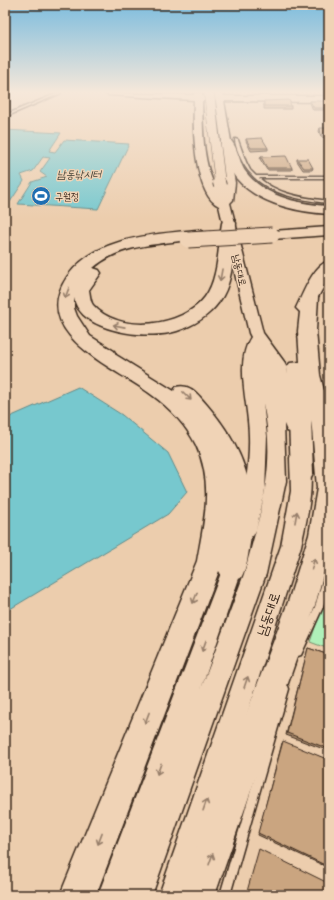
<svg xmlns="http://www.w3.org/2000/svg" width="334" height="900" font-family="Kalam,'Poor Story',sans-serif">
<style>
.green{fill:#aff0b9;stroke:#758d6c}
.water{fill:#77c8ce;stroke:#5f8988}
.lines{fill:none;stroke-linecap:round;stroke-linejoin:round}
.lane-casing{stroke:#3b2a1e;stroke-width:3}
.secondary-casing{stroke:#3b2a1e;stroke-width:3}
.highway-casing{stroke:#3b2a1e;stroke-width:3}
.lane{fill:#f0d3b6;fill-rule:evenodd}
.secondary{fill:#f0d3b6;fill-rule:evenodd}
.highway{fill:#f0d3b6;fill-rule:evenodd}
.secondary-bridge-far1-casing{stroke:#3b2a1e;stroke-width:11;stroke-linecap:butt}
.secondary-bridge-casing{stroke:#3b2a1e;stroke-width:14;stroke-linecap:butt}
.highway-bridge-casing{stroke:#3b2a1e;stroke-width:17;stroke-linecap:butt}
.secondary-bridge-far1{stroke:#f0d3b6;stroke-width:10}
.secondary-bridge{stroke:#f0d3b6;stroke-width:12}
.highway-bridge{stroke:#f0d3b6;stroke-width:15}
.wall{fill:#ae8e6e;stroke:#3b2a1e}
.building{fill:#caa580;stroke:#3b2a1e}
.oneway{stroke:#967e6a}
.labels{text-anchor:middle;stroke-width:3;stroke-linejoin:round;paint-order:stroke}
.far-poi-label{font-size:10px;fill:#3b2a1e;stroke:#f0d3b6;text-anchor:start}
.far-street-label{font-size:10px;fill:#3b2a1e;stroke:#f0d3b6}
.far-water-label{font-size:11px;font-style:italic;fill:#444238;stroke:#f0d3b6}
.near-street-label{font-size:14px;fill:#3b2a1e;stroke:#f0d3b6}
</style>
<rect width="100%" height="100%" fill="#eccdad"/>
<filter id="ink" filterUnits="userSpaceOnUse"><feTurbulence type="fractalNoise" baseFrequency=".025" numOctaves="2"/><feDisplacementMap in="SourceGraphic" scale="8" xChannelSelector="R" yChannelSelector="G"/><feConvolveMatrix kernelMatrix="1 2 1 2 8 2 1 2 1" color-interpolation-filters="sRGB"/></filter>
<g filter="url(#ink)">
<path class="green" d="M329 586V649L310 642Z"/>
<path class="water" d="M5 130 61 133 49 151 55 152 64 140 129 144 98 209 18 204 32 182 47 177 40 172 50 158 43 157 33 171 21 175 24 181 10 202H5Z
M78 387 122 415 168 453 187 492 168 514 5 612V419Z"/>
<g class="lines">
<defs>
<path id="lane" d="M58 93H61L5 117V115Z
M235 139 238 140 246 162 250 170 256 176H329V178H259C278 195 305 198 329 201V203C294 199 253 192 239 154 237 149 235 144 235 139Z
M327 325H329V349L326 347Z
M329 569V585L323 607 301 655 298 656 295 655 294 652 315 607 325 572 326 570Z
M285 685 288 686 289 689 230 895H220L281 689 282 686Z"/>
<path id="secondary" d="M104 93 194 95V93H202V96H215V93H223L224 96H329V102L224 101 231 141 229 150 235 183 233 200 230 203 263 333 285 363 302 427 299 431 293 433 287 431 284 424 286 481 266 574 152 895H98L229 552 236 549 243 552 246 558 201 689 244 574 256 530 253 536 246 538 239 536 236 530C243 499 250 468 249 436 249 405 234 363 251 337L249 333 219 206C193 194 193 124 194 100L108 95ZM202 101H216L221 141 219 150 224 185 220 183 215 186C202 160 203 128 202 101ZM263 403C273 448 268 485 256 530L265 491 267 436Z
M299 451 305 453C318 476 306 522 301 546L189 895H159L281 546 291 491 290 458 293 453Z"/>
<path id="highway" d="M226 138C237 140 239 163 245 171 264 197 300 204 329 206V214C297 212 258 204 236 178 228 167 224 154 220 141Z
M229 219 234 220 236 223C233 248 235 281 219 302 208 317 194 325 177 331 150 340 80 333 74 298V308L77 316 90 336 114 351 116 355 174 391 176 387C191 383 198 395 207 405 243 447 258 488 250 543 248 555 247 567 241 578L232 581 223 578 219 571 96 895H60L197 561C204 521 214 484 196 445 186 425 170 408 152 395 117 368 28 335 67 277 95 237 153 234 197 230L202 231 204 234 202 237C165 246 124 241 93 268L99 270 101 273 89 290C90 294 90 301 93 305 119 335 183 327 205 297 219 278 218 246 222 223L224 220Z
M329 227V235L272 239 267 238 265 235 267 232 272 231Z
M329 261V277L318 297 316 331 320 375 329 410V552L316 602 215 895H179L288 602 309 535 317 488 312 428 311 420 313 473 310 479 302 482 294 479 291 473 287 367 290 363 300 362 298 331 300 312 296 308C303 294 313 265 329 261Z"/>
</defs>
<use href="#lane" class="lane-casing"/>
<use href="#secondary" class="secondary-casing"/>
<use href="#highway" class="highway-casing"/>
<use href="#lane" class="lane"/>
<use href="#secondary" class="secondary"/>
<use href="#highway" class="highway"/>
<defs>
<path id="secondary-bridge-far1" d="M209 93 220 183"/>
<path id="secondary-bridge" d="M219 182 220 186"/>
<path id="highway-bridge" d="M188 240 272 235"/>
</defs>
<use href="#secondary-bridge-far1" class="secondary-bridge-far1-casing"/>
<use href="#secondary-bridge" class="secondary-bridge-casing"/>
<use href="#highway-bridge" class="highway-bridge-casing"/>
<use href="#secondary-bridge-far1" class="secondary-bridge-far1"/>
<use href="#secondary-bridge" class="secondary-bridge"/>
<use href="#highway-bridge" class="highway-bridge"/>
</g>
<path class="wall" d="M264 101 291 106V109H264Z
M310 101 329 102V110H313L310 103Z
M320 128 328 135V138L321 137 319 131Z
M246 139 268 148V150L251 151 246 141Z
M261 157 292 168V170H267L260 159Z
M297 159 313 168 312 170H303L297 161Z
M308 648 329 655V751L286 735Z
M282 743 329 760V868L258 835Z"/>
<path class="building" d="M289 100 291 106H264V101Z
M310 101H329V108H314Z
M320 128H327L328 135H321Z
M262 138 268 148H251L246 139Z
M286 156 292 168H267L261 157Z
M297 159H308L313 168H304Z
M308 648 329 655V749L287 733Z
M283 741 329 760V867L258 833Z
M259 849 328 883 326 895H246Z"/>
<defs><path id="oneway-shaft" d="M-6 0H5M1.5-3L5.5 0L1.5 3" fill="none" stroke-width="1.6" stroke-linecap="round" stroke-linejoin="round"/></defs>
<g class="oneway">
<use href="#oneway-shaft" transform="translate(221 275) rotate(100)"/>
<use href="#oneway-shaft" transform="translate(67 293) rotate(111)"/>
<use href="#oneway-shaft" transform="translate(119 326) rotate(-169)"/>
<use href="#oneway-shaft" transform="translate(187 396) rotate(45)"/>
<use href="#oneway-shaft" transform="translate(296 517) rotate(-80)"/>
<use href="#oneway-shaft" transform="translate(313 564) rotate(-75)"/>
<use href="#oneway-shaft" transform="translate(195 598) rotate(112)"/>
<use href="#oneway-shaft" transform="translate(204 646) rotate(110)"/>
<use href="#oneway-shaft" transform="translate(246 682) rotate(-71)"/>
<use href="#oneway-shaft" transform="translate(147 718) rotate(111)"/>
<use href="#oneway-shaft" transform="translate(159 769) rotate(110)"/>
<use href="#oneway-shaft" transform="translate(205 805) rotate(-71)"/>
<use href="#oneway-shaft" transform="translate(100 839) rotate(111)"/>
<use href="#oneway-shaft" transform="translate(211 859) rotate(-71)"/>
</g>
</g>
<linearGradient id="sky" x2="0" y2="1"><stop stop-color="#7bbcde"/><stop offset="0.42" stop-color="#f6e8da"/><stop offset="1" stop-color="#f6e8da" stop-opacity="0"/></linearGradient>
<rect width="334" height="219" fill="url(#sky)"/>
<defs>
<symbol id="stadium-disc" viewBox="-11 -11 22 22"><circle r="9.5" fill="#1f6fb2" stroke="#f0d3b6"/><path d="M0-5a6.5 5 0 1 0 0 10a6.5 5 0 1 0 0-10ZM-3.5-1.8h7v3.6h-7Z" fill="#fff"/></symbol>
</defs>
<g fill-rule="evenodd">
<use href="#stadium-disc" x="30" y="185" width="22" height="22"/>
</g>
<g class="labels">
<g class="far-poi-label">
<text x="55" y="200">구월정</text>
</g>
<g class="far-street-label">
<text transform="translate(240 270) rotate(77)" y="4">남동대로</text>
</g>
<g class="far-water-label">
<text x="79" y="178">남동낚시터</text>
</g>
<g class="near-street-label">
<text transform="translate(268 614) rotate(-71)" y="5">남동대로</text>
</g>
</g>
<rect width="334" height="900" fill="none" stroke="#f0d3b6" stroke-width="20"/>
<rect x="10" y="10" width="314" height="880" fill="none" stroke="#3b2a1e" stroke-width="1.5" filter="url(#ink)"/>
</svg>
